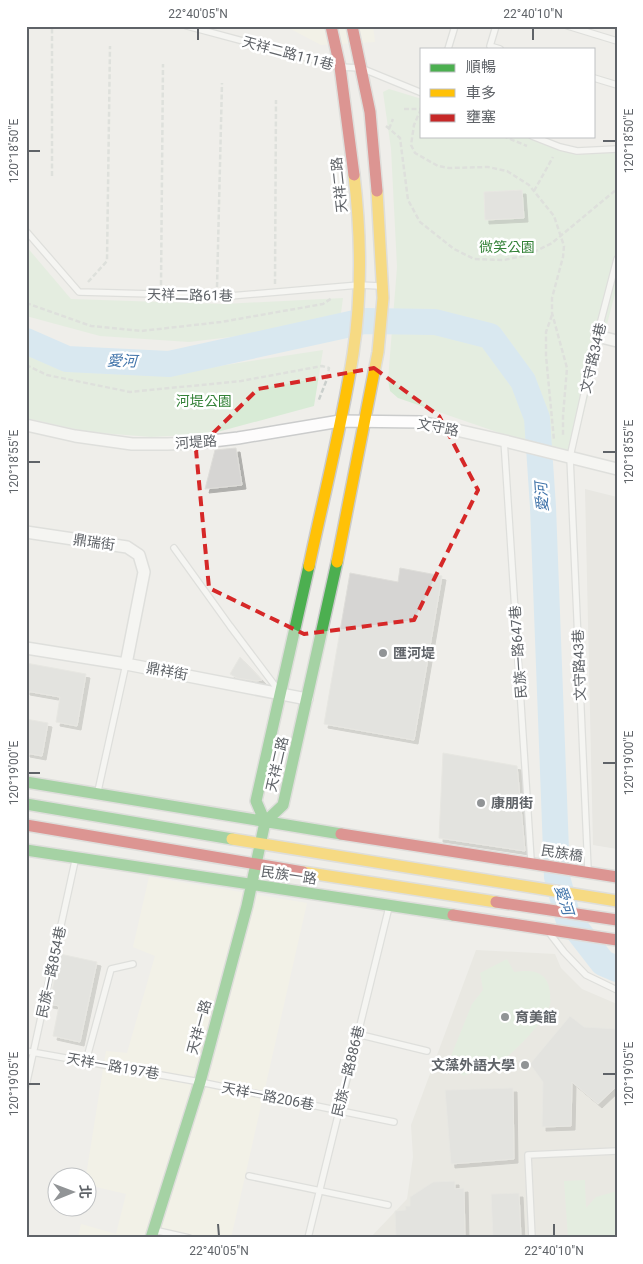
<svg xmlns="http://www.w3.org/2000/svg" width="643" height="1264" font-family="Roboto,'Noto Sans TC',sans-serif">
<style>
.commercial{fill:#f7f3e4}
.industrial{fill:#dfddda}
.education{fill:#e2e0da}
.green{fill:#d8ebd6}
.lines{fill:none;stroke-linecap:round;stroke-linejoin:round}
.river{stroke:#bfe0f9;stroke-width:26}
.building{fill:#d6d5d3;stroke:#deddd9;filter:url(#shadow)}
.lane-casing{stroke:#cbcccc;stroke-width:8}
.street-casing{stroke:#cbcccc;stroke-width:14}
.fast-casing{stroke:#cacacb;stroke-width:14}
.slow-casing{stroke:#cacacb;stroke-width:14}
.jam-casing{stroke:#cacacb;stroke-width:14}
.path{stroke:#cacfcc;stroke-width:2.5;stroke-dasharray:5 2.5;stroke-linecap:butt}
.lane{stroke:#fdfcfc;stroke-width:5.5}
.street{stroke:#fdfcfc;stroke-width:11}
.fast{stroke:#4caf50;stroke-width:11}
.slow{stroke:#ffc107;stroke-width:11}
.jam{stroke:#c62828;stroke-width:11}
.marked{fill:none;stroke:#d62828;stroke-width:4;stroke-dasharray:10 6;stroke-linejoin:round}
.ticks{fill:none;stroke:#5f6368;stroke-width:2}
.poi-dot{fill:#919496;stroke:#fff;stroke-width:2}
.labels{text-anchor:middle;stroke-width:5;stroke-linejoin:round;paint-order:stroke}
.street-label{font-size:14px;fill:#5f6368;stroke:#fff}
.park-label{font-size:14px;fill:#348238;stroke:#fff}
.poi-label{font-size:14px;font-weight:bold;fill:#5f6368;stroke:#fff;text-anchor:start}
.water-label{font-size:15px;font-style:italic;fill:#4174aa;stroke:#fff}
.neatline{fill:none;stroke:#5f6368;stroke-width:2}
.ticks-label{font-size:12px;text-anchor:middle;fill:#5f6368}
</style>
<defs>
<filter id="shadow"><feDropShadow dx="4" dy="4" stdDeviation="0" flood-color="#0004"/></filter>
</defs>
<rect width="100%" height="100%" fill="#efeeea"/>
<path class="commercial" d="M285 26H373L375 42 321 45Z
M149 877 307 903 231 1238H78L81 1224 116 1234 126 1194 88 1185V1176H86L106 1051 127 1053 155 956 133 947Z"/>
<path class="industrial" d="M585 489 617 497V849L593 845Z"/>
<path class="education" d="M476 950 555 954 561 968 582 989 617 1004V1238H370L407 1199 413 1157 411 1125Z"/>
<path class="green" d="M389 89 422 99V136H532L577 151 617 149V286L572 458 398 398 390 391 388 380 397 267 391 149 383 92Z
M26 246 71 299 223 304 343 298 339 328 332 325 189 342 100 336 26 316Z
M323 350 314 406 210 434 151 437 88 432 26 418V351L90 373 151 374 206 368Z
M507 959 514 972C533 969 548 971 550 993 550 997 551 1002 550 1005 545 1020 521 1045 509 1055 496 1065 479 1070 463 1076L454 1065 451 1056 472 1004 483 990 480 973Z
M585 1180 586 1208 596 1197 617 1191V1238H568L564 1181Z"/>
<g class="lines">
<path class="river" d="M26 341 67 359 169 364 364 321 435 322 490 336 523 381 537 418 543 507 557 877 568 918 603 963 617 969"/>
</g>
<path class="building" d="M522 190 524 218 485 220 484 192Z
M236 448 242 485 205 489 215 450Z
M400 568 442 576 414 740 324 724 350 573 398 582Z
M240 657 262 680 256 681 237 678 230 674Z
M26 663 86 674 77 726 56 722 60 697 26 691Z
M26 719 48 723 42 756 26 753Z
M443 753 517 766 525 851 439 838Z
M60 954 97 962 80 1042 53 1036 59 1006 49 1004Z
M570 1016 584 1027 617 1029V1086L598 1104 572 1082 571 1126 542 1127 543 1082 530 1064Z
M513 1088 514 1159 451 1164 445 1090Z
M455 1181V1189L464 1188 465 1238H396L395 1211 406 1210 405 1206H410V1197L433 1182Z
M519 1193 521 1238H493L491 1194Z"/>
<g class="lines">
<defs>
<path id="lane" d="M187 26 340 67 361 68 422 93
M496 26 490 46 500 49
M568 26 617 41
M448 49 455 26
M594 78 617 85
M532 136 560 147 577 151 617 149
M26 231 79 292 230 296 359 285 380 286
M504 440 531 860
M174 548 230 626 279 691
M98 791 126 664
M588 870 570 457 597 336 617 259
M551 935 564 952 586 975 617 990
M357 1034 427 1051
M26 1051 200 1082 394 1122
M86 1061 111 969 133 964
M26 1086 75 861
M249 1176 388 1205
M154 1230 189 1238
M308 1238 389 907
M532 1238 528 1155 617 1151"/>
<path id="street" d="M597 336 617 341
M26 425 75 436 132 444H167L196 443 238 438 340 421 421 422 509 442 617 469
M26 532 127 547 139 555 144 572 126 664
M26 648 126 664 307 699"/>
<path id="fast" d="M26 782 341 834
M26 804 232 839
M265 822 283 805 337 562
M265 822 256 801 309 566
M26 850 453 915
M151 1238 200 1082 247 906 265 822"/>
<path id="slow" d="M337 562 378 352 383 298 377 191
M309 566C324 495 342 425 353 354 362 295 361 234 354 175
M232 839 617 901
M303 872 496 902"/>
<path id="jam" d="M331 26 340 67 354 175
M352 26 370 112 377 191
M26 825 303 872
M341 834 617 877
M496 902 617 920
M453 915 617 940"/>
</defs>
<use href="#lane" class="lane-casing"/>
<use href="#street" class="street-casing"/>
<use href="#fast" class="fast-casing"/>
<use href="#slow" class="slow-casing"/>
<use href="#jam" class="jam-casing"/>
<path class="path" d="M404 109H420
M421 109 414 125 411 145 415 153 438 166 449 168 488 167 507 171 529 185 554 216 564 246 563 257 552 298V313L567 368 563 416V437
M386 126 400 138 408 200 420 222 454 249 474 259 504 260 528 255 552 243 617 189
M389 129 393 119
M503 136 527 146
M52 176V26
M534 191 553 157
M88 282 107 261 110 46
M275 284 276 100
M161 285 163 64
M217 287 222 83
M26 303 91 326 141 331 221 322 323 304 332 298
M552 315 546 332V356L554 440
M26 365 47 375 130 392 241 381 322 366 329 368 327 379 318 402"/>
<use href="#lane" class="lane"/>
<use href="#street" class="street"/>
<use href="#fast" class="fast"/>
<use href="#slow" class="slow"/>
<use href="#jam" class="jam"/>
</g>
<path d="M0 0H643V1264H0ZM374 368 439 416 478 490 414 620 304 634 209 588 196 450 258 389Z" fill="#efeeea" fill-opacity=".55" fill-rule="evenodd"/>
<path class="marked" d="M374 368 439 416 478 490 414 620 304 634 209 588 196 450 258 389Z"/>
<path class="ticks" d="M198 28V40M533 28V40M603 141H616M28 151H40M603 452H616M28 462H40M603 763H616M28 773H40M603 1074H616M28 1084H40M218 1224 219 1236M554 1224V1236"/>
<g class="poi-dot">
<circle cx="383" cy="653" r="5"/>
<circle cx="481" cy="803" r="5"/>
<circle cx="505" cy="1017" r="5"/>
<circle cx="525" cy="1065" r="5"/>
</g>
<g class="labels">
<g class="street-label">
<text transform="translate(288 53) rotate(15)" y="5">天祥二路111巷</text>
<text transform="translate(339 185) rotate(-96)" y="5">天祥二路</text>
<text transform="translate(190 295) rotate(1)" y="5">天祥二路61巷</text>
<text transform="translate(593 358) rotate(-77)" y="5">文守路34巷</text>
<text transform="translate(438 427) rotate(11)" y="5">文守路</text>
<text transform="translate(196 442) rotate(-4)" y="5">河堤路</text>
<text transform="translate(94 542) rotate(8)" y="5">鼎瑞街</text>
<text transform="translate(518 652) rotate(-94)" y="5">民族一路647巷</text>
<text transform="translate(579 665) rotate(-92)" y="5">文守路43巷</text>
<text transform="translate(167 671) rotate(11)" y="5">鼎祥街</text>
<text transform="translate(277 764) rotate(-77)" y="5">天祥二路</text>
<text transform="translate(562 853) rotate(9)" y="5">民族橋</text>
<text transform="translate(289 875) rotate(8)" y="5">民族一路</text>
<text transform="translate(51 972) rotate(-78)" y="5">民族一路854巷</text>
<text transform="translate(199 1027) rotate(-75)" y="5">天祥一路</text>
<text transform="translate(113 1066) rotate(10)" y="5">天祥一路197巷</text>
<text transform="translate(348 1071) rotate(-76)" y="5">民族一路886巷</text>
<text transform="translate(268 1096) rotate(11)" y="5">天祥一路206巷</text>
</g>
<g class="park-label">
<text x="507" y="252">微笑公園</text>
<text x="204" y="406">河堤公園</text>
</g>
<g class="poi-label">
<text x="393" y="658">匯河堤</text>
<text x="491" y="808">康朋街</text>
<text x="515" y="1022">育美館</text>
<text x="515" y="1070" text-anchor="end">文藻外語大學</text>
</g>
<g class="water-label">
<text transform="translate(122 361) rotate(2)" y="5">愛河</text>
<text transform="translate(542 497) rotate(-94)" y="5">愛河</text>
<text transform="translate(564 900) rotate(73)" y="5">愛河</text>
</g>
</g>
<rect width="643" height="1264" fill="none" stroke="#ffffff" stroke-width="55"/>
<rect x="420" y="48" width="175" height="90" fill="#ffffff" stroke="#bfc1c3"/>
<rect x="430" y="64" width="25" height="8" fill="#4caf50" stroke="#bfc1c3"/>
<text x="466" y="72" font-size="15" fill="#5f6368">順暢</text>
<rect x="430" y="89" width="25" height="8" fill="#ffc107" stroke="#bfc1c3"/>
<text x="466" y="98" font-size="15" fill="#5f6368">車多</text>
<rect x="430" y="114" width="25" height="8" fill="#c62828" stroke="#bfc1c3"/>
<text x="466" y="122" font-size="15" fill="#5f6368">壅塞</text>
<g transform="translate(72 1192) rotate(89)"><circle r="24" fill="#ffffff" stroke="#bfc1c3"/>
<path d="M0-4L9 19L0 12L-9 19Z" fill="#919496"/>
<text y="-8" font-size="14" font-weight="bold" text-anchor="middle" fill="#5f6368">北</text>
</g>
<rect x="28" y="28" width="588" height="1208" class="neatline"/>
<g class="ticks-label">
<text x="198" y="18">22°40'05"N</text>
<text x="533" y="18">22°40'10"N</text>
<text transform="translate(629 141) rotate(-90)" y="4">120°18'50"E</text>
<text transform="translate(14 151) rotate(-90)" y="4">120°18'50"E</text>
<text transform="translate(629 452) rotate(-90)" y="4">120°18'55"E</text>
<text transform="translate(14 462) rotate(-90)" y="4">120°18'55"E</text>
<text transform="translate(629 763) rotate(-90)" y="4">120°19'00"E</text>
<text transform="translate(14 773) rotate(-90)" y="4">120°19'00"E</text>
<text transform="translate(629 1074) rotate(-90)" y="4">120°19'05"E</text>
<text transform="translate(14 1084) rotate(-90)" y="4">120°19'05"E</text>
<text x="219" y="1255">22°40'05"N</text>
<text x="554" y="1255">22°40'10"N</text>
</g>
</svg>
